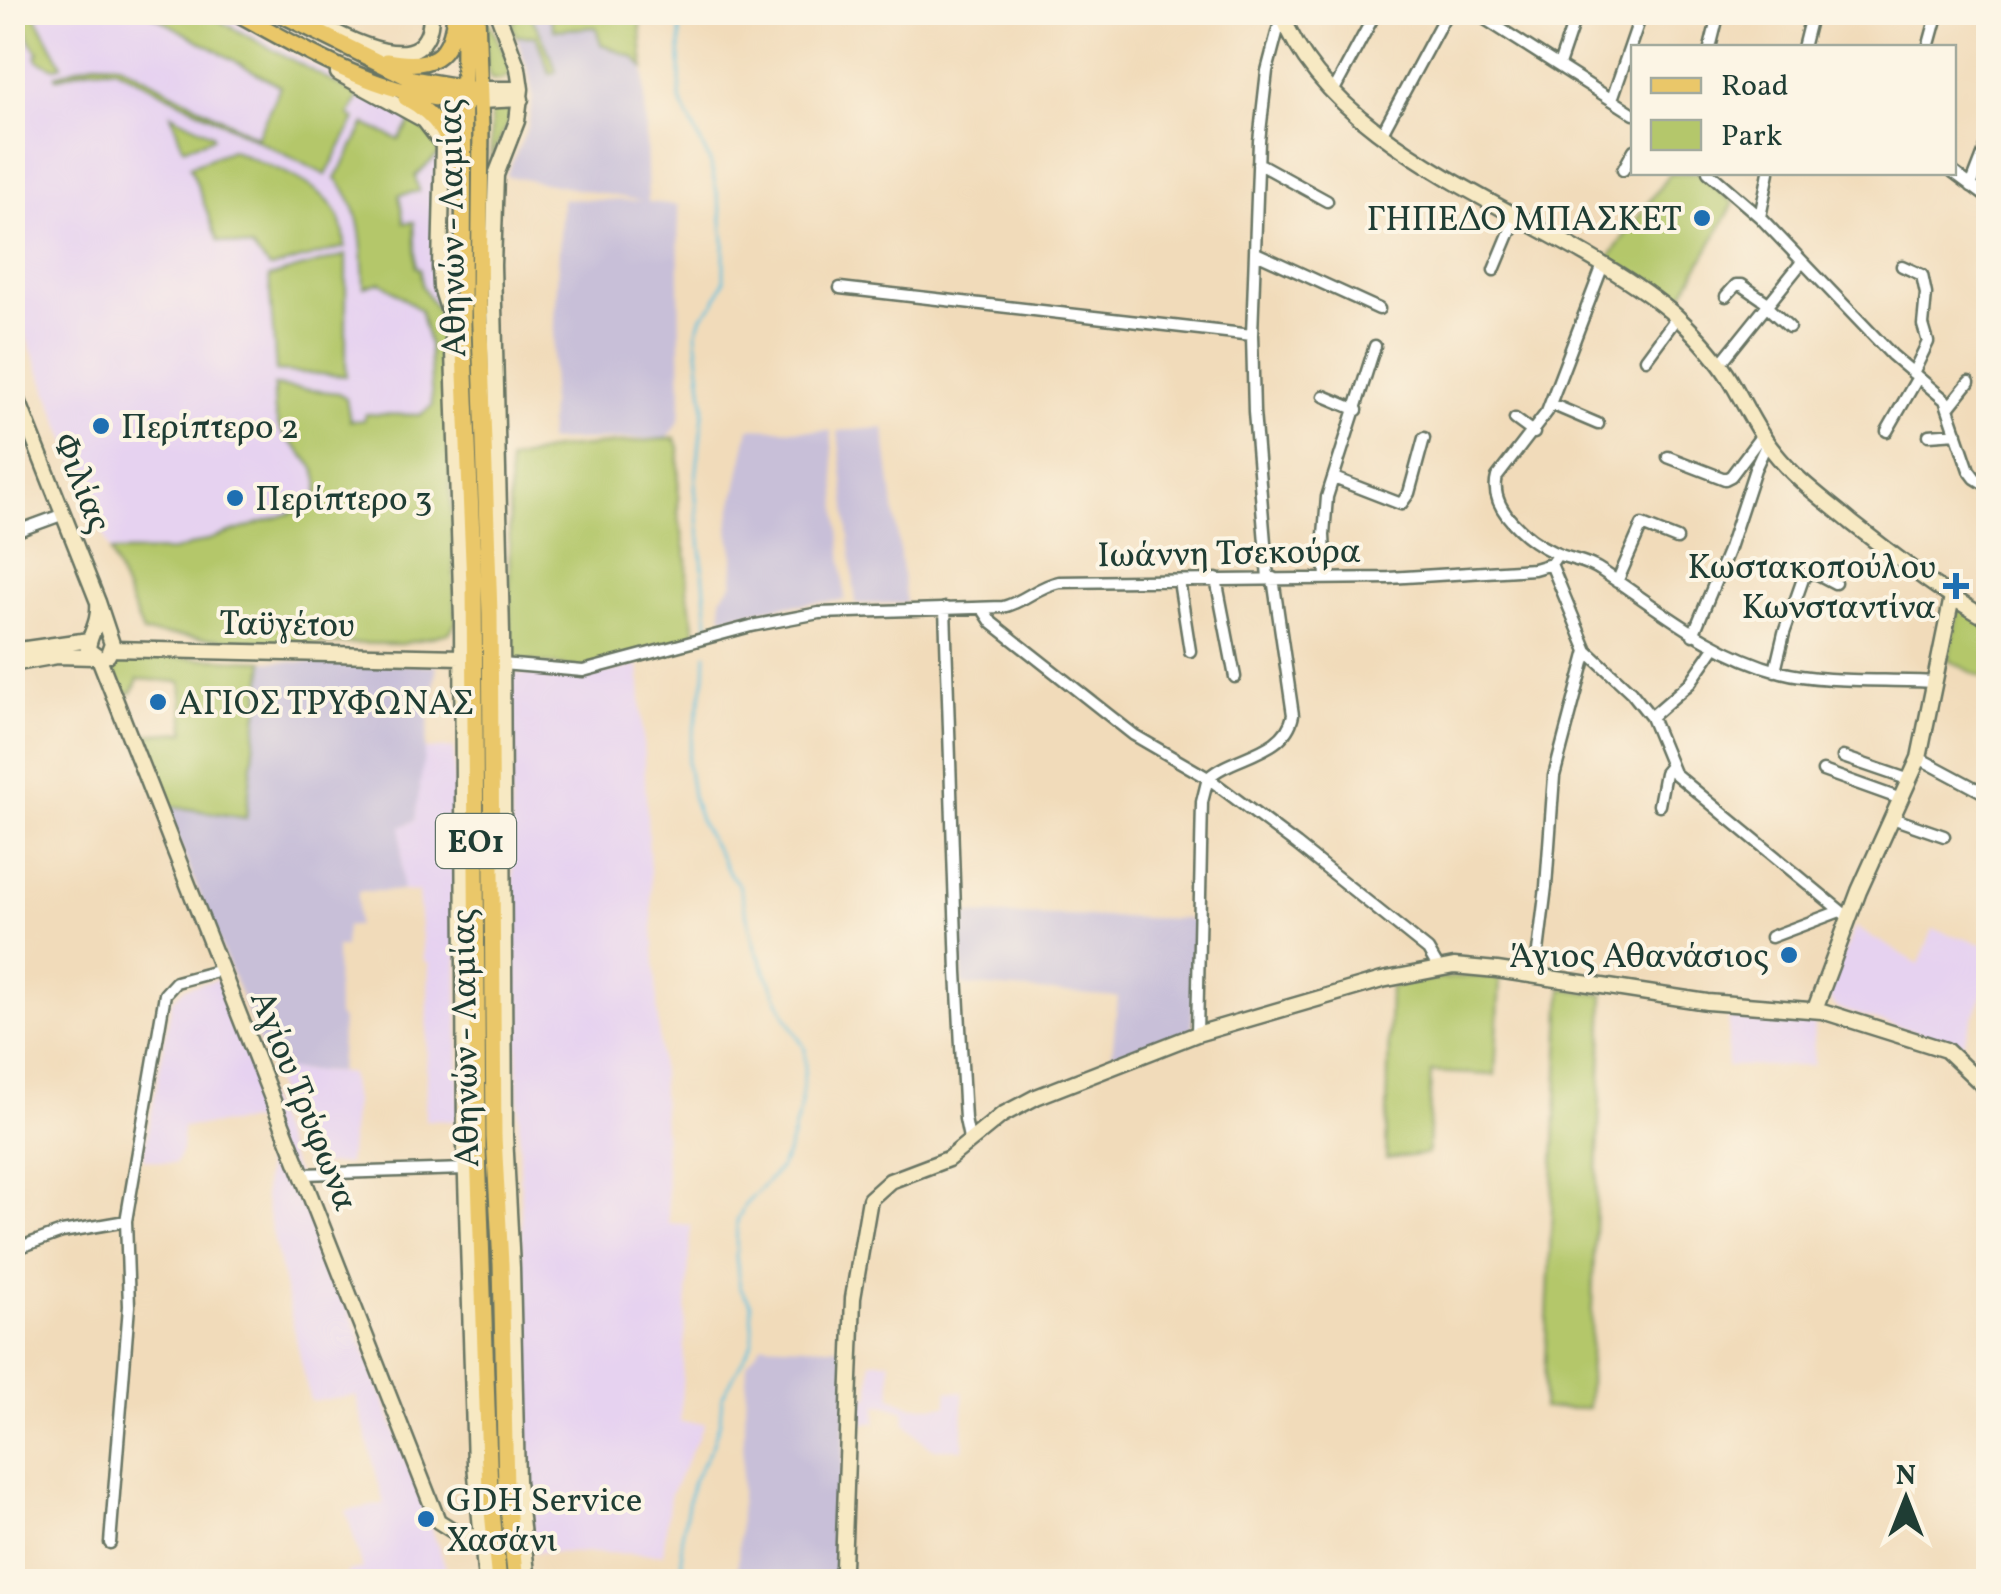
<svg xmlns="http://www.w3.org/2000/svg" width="2001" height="1594" font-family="Vollkorn,serif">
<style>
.built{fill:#e6d2f0}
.industrial{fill:#c8bfd8}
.green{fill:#b4c76b;stroke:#6a8250;stroke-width:2.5}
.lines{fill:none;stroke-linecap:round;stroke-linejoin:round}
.stream{stroke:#5fc0de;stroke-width:2.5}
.street-casing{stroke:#687463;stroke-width:15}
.secondary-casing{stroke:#687463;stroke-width:19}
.primary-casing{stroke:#687463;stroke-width:20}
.street{stroke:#fff;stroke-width:10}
.secondary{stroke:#f7e9c3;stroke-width:14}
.primary{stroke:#eac769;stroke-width:15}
.poi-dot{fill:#1f6fb2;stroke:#fcf5e5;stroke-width:4}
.labels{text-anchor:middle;stroke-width:8;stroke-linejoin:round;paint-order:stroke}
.shield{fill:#fcf5e5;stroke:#617469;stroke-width:2.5}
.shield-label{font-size:32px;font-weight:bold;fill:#1f3d34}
.poi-label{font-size:35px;fill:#1f3d34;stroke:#fcf5e5;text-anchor:start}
.street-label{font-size:35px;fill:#1f3d34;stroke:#fcf5e5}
</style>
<rect width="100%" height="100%" fill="#fcf5e5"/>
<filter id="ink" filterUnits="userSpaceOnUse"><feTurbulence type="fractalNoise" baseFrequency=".01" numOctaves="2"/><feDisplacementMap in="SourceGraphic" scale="20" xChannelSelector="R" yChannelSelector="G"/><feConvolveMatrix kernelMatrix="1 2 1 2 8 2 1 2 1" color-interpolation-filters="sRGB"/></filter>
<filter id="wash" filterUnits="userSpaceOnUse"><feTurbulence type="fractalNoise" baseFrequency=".0048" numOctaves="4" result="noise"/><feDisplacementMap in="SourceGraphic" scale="40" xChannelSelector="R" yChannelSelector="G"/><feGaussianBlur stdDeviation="2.25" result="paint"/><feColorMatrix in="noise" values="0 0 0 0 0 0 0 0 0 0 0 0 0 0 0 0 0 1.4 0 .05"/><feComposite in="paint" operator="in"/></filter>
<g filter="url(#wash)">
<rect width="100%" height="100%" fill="#f1dbba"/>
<path class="built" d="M13 13H218L419 122 439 144 457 622 449 634 403 645H268L142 634 13 303Z
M639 665 669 1224 691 1225 680 1422 705 1423 670 1496 663 1554 534 1552 526 1410 508 673 586 677Z
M454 748 459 1091V1118L454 1121 425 1120 429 964 424 960 418 892 402 891 401 827 415 820 424 750Z
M1855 927 1919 964 1933 929 1988 946V981L1960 1050 1923 1034 1839 1009 1831 1002 1828 992Z
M220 979 375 1376 451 1581H347V1571L363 1569 346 1511 384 1504 356 1396 310 1401 264 1195 268 1120 182 1127V1151L175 1164 143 1159 172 1000 184 988Z
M1729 1014 1814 1019 1813 1066H1727Z
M270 1069 350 1073 354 1102 348 1164 306 1165Z
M871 1361H890L891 1397 911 1406H947V1391L963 1392V1449H935L926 1444 905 1422 904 1411 890 1406 877 1405 876 1423H857L858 1398 870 1396Z"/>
<path class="industrial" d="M523 12 639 13 644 68 648 202 678 205 681 410 678 423 668 438 548 441 562 199 643 201 506 176 528 127 533 97 529 73 512 25 515 17Z
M749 428 831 431 845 600 783 606 722 618 721 598 733 582 734 556 728 527Z
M884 428 906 603 856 604 838 431Z
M264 661 437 665 415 820 401 827 402 891H358L357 926H346L344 947H336L337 1015 342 1020 339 1072 270 1069 164 805 246 817Z
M960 914 1197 919 1192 1030 1111 1062 1118 997 963 985Z
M762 1344 849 1348 838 1567 832 1582H737L747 1364Z"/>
<path class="green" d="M21 13H34L62 65 54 68 38 60 36 56 39 53 31 43Z
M149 13H205L359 96 349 116 355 119 326 175 115 68H91L56 78V75L95 62 118 63 257 137 280 86Z
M549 13H639L644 68 634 57 601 45 596 27 554 30Z
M485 14 510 64 509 75 501 80 491 79 487 70Z
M519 14 531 16C541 34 550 52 556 71L550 74 536 36H516L512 25Z
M491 105 509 106 512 115 491 158Z
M171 114 212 134 213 138 183 148Z
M413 119 435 141 439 154 415 176 419 191 399 195 404 223 414 222 416 267 420 269 422 286 444 321 456 622 449 633 402 644 268 643 143 633 110 552 174 551 294 512 316 498C327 467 297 453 282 432 273 420 274 400 274 386L339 393 346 398 350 421 364 420 366 414 420 415 432 406 429 345 420 310 381 282 364 287C362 250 364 208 336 179L365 124 399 140Z
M231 150C277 171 346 185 345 247L270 268 252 248 218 241 190 166Z
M1670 173H1698L1734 203 1676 307 1608 259Z
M346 255V376L276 371 269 277Z
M675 438 679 447 678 513 687 559V590L697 640 585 669 510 659 509 461 554 449Z
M1962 608 1988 622V680L1948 660 1958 611Z
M122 655 264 661 246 818 164 805 138 738 141 735 185 732 181 682 138 679 132 693H122L110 662Z
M1477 976 1500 979 1495 1075 1431 1072 1428 1154 1386 1159 1390 987 1423 980Z
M1562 988 1604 995 1588 1409 1543 1408Z"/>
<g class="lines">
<path class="stream" d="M680 12V100L710 162 721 211 724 241V281L715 302 702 316 696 334 704 405 695 487 709 633
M683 1582 681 1541 692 1483 712 1446 720 1421 722 1397 753 1342 751 1304 740 1288 736 1257 737 1221 744 1206 781 1167 787 1154 800 1110 805 1066V1049L786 1016 755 948 739 885 729 873 701 823 692 796 687 762 705 677 706 654"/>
</g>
</g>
<g filter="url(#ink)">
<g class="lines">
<defs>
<path id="street" d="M1474 12 1634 114
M1710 48 1719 12
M1803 48 1812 12
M1928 48 1938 12
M1559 65 1577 12
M1333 92 1376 12
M1612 99 1642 12
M1382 133 1447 12
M1258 163 1327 201
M1623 170 1634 150
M1708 172 1760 217 1892 355 1945 400 1969 470 1975 478 1988 486
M1953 172 1988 198
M1971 186 1988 142
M1760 217 1769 172
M1256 253 1379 309
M1603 265 1547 412 1497 477C1488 509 1528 540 1553 552 1569 560 1587 560 1602 571 1661 610 1710 653 1781 672 1821 683 1889 679 1933 682
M1902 266 1922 275 1926 294 1923 325 1928 342 1913 373
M1494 270 1517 215
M840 288 1252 335
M1726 296 1736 285H1742L1768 303
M1766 306 1789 327
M1646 359 1677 317
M1720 364 1802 262
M1324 396 1357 410
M1551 404 1598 424
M1949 407 1969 382
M1515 419 1534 433
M1887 431 1918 377
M1929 435 1957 433
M12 438 15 437
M1668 457 1725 479 1731 476 1762 435
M1334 478 1401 504 1409 493 1424 438
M12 533 64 514
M1551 564 1587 651 1631 692 1651 717 1674 773 1848 917
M1268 578 1254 412 1252 335 1259 141 1267 71 1282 14
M1326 578 1324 535 1327 497 1375 346
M1216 579 1235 677
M1179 581 1190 651
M1617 582 1642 525 1677 539
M945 608 957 972 965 1119 970 1143
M982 608 992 623 1134 735 1208 778 1297 845 1428 950 1438 967
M1693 635 1728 551 1755 469 1767 443
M502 664 583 671 751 626 819 613 1003 607C1024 602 1038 586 1059 582L1389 578 1534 569 1551 564 1558 554
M1775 671 1784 633 1804 576 1814 572 1835 583
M1651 717 1690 683 1715 647
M1843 757 1910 780
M1919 758 1988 795
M1823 771 1901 799
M1659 805 1665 773 1670 767
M1892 818 1944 836
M1771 937 1840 911
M1535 976 1546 887 1554 776 1587 651
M1197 1034 1202 802 1208 778C1232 755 1285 755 1293 715L1273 578
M303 1174 466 1169
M12 1250 62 1232 126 1221
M110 1543 129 1306 126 1221 165 994 176 982 221 970"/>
<path id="secondary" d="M297 12C331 30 432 93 431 12
M497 12 518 68 521 89 517 121 496 175 493 265 502 634 505 1135 512 1268 517 1481 528 1582
M1281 12C1336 162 1563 217 1677 317 1697 336 1717 357 1731 381 1745 404 1756 431 1774 452 1796 480 1825 500 1852 523 1896 557 1939 592 1988 619
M338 73 424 120 443 145 440 267 441 287 452 322 462 620 465 1147 475 1464 486 1582
M480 89H521
M480 101 521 99
M12 385 98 602 112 644 108 655
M98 602C100 625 88 635 88 650L99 658 438 1521 460 1535 481 1537
M112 649 461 657
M12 651 89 640
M12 664 57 656 94 657
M1815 1009 1859 891 1919 758 1952 597
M839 1582 843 1567 853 1298 870 1199 890 1181 948 1159 1002 1115 1036 1097 1197 1034 1382 980 1454 966 1497 970 1707 1002 1822 1011 1946 1050 1988 1090"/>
<path id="primary" d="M235 12C309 52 385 100 471 101
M277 12 412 79 471 89
M464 12 463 328 474 584 478 1150 490 1491 499 1582
M477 12 481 128 479 301 490 613 494 1137 501 1264 506 1489 516 1582
M386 61C430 69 452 60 455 12
M406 98C439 116 451 139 460 174"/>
</defs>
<use href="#street" class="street-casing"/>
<use href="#secondary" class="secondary-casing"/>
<use href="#primary" class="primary-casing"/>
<use href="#street" class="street"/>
<use href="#secondary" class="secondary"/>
<use href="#primary" class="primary"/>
</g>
</g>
<g class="poi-dot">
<circle cx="1702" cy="218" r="10"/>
<circle cx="101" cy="426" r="10"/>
<circle cx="235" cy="498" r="10"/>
<path d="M1951 571h10v10h10v10h-10v10h-10v-10h-10v-10h10z"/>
<circle cx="158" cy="702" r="10"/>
<circle cx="1789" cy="955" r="10"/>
<circle cx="426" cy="1519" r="10"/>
</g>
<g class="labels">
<rect class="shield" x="436" y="814" width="80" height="54" rx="8"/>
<g class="shield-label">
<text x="476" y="852">ΕΟ1</text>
</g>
<g class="poi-label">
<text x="1682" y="230" text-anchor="end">ΓΗΠΕΔΟ ΜΠΑΣΚΕΤ</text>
<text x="121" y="438">Περίπτερο 2</text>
<text x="255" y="510">Περίπτερο 3</text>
<text x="1936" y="578" text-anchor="end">Κωστακοπούλου<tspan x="1936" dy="40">Κωνσταντίνα</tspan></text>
<text x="178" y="714">ΑΓΙΟΣ ΤΡΥΦΩΝΑΣ</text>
<text x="1769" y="967" text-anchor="end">Άγιος Αθανάσιος</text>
<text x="446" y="1511">GDH Service<tspan x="446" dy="40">Χασάνι</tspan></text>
</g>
<g class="street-label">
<text transform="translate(451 228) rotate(-91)" y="12">Αθηνών - Λαμίας</text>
<text transform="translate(83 482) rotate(68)" y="12">Φιλίας</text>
<text transform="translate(1229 552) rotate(-1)" y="12">Ιωάννη Τσεκούρα</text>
<text transform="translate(287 623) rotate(1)" y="12">Ταϋγέτου</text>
<text transform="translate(464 1038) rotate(-91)" y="12">Αθηνών - Λαμίας</text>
<text transform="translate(305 1100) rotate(68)" y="12">Αγίου Τρύφωνα</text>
</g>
</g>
<rect width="2001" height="1594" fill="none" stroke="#fcf5e5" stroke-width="50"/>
<rect x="1631" y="45" width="325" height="130" fill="#fcf5e5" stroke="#a4ab9e" stroke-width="2.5"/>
<rect x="1651" y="78" width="50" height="15" fill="#eac769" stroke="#a4ab9e" stroke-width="2.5"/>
<text x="1721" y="95" font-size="30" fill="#1f3d34">Road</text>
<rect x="1651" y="120" width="50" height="30" fill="#b4c76b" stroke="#a4ab9e" stroke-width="2.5"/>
<text x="1721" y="145" font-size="30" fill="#1f3d34">Park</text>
<g transform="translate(1906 1499)" stroke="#fcf5e5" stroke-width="8" paint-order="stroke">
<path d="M0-8L18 38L0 25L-18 38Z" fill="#1f3d34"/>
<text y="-15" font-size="28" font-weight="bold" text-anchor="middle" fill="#1f3d34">N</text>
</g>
</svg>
